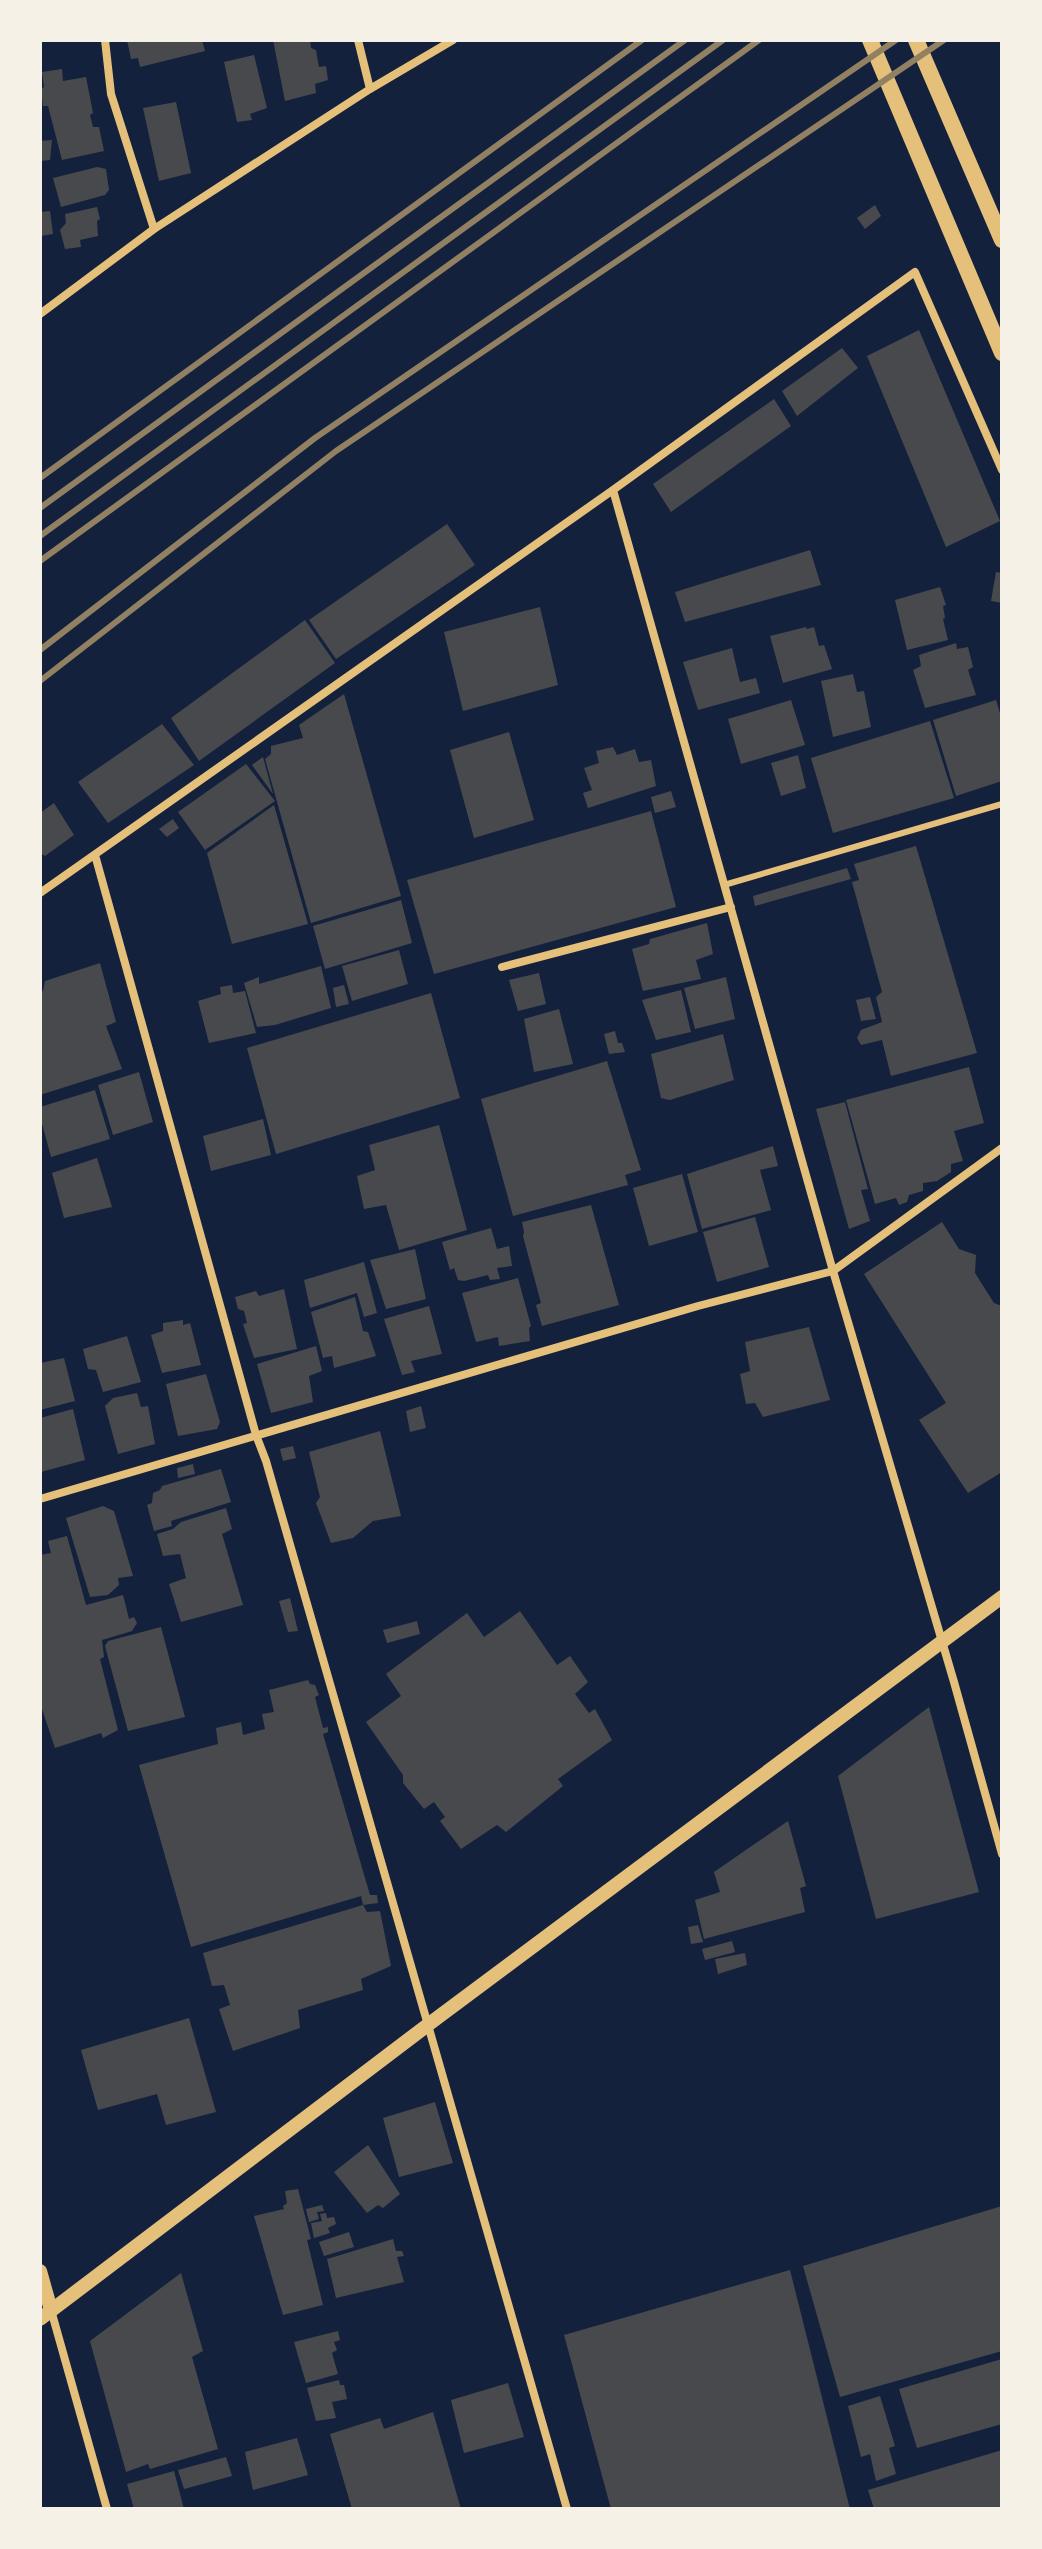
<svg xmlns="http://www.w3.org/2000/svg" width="1042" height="2549" font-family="Roboto,sans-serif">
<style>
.building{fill:#48494c}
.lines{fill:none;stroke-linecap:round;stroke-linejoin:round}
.service{stroke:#e5c07b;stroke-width:6}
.minor{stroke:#e5c07b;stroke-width:8}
.tertiary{stroke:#e5c07b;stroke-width:14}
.secondary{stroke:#e5c07b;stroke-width:16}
.rail{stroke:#918062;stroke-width:6}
</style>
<rect width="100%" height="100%" fill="#14213d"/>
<path class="building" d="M127 40H202L205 51 140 67 138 58 131 59Z
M273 40H310L311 48 316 50 319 67 326 66 328 80 315 84 316 93 285 101Z
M254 55 267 108 250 114 252 120 237 122 224 62Z
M62 69 63 81 86 77 93 113 90 115 93 127H99L104 151 62 160 48 106H43L41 89 44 87 42 72Z
M176 102 191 173 159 181 143 108Z
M52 140 50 160 40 161V141Z
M97 167 106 169 109 190 105 195 61 207 53 178Z
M875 205 881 216 865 229 857 218Z
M97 207 100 219 97 221 98 236 80 240 81 247 65 249 60 230 66 223 65 214Z
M50 211 53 234 40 236V212Z
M919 330 1000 521 946 547 867 356Z
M842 348 858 368 797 416 782 391Z
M774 399 791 426 671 512 653 484Z
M447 524 475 565 336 659 309 620Z
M810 550 821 585 685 622 675 592Z
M996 572 1002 573V603L991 601Z
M940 587 946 605 943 606 945 618 943 619 948 640 907 650 895 600Z
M540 607 558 685 463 711 444 632Z
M305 620 335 663 199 761 171 718Z
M806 627 807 629 814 627 819 646 824 645 832 669 783 683 770 636Z
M956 643 957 649 968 647 973 667 968 670 976 695 925 708 913 670 921 666 919 655Z
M732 648 740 682 756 678 760 693 698 710 683 662Z
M853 674 857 692 864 691 871 727 833 737 821 681Z
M344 694 401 896 311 923 265 759 271 754V746L303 738 299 725Z
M791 700 805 745 741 764 728 719Z
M996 700 1002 720V781L956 796 933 720Z
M930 721 954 798 833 833 811 758Z
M162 724 194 765 108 823 78 782Z
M509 732 534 820 474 838 450 750Z
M613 747 617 755 635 749 639 762 651 760 656 786 588 808 583 793 592 790 584 768 599 763 596 751Z
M798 755 806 788 781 796 771 763Z
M263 757 273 794 252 765Z
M246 764 275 801 205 850 178 812Z
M671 791 676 807 655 813 651 797Z
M54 803 74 835 45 856 40 853V813Z
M274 805 308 924 232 944 207 853Z
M651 811 676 907 434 974 407 880Z
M173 819 179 828 167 837 159 829Z
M916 846 977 1053 891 1076 882 1040 861 1045 857 1038 861 1030 882 1022 876 997 882 992 852 882 859 880 854 864Z
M847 868 851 879 755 906 753 896Z
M401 900 412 943 325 969 313 926Z
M707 923 713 954 696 960 701 979 643 991 632 949 649 944 650 939Z
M399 950 408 984 352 1001 342 966Z
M100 963 116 1022 106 1026 122 1069 40 1095V992L43 991 45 981Z
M321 966 331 1008 275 1025 257 1027 244 983 259 977V984Z
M539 973 546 1004 518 1011 509 980Z
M726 977 735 1019 695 1029 684 988Z
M232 985 233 993 245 991 256 1033 209 1043 198 1001 221 994 220 987Z
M344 985 349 1004 336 1007 333 988Z
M681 990 691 1032 656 1040 642 1000Z
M431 993 460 1098 276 1154 247 1048Z
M870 997 876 1019 861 1021 856 1000Z
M559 1009 573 1064 534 1072 524 1019Z
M615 1031 618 1043H622L625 1052 609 1054 604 1034Z
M723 1034 734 1080 670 1100 661 1098 651 1054Z
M607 1061 641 1170 625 1175 628 1185 513 1216 481 1099Z
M969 1067 984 1123 954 1131 963 1161 951 1164V1172L937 1181 923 1183V1191L909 1195 907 1202 899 1205 896 1198 875 1204 846 1100Z
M139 1072 153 1122 113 1135 98 1085Z
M95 1090 110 1139 51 1157 40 1116V1107Z
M845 1102 868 1189 861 1190 870 1221 849 1229 816 1109Z
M263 1119 271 1155 211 1171 203 1136Z
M439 1125 467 1230 399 1250 386 1205 364 1209 357 1176 375 1170 369 1145Z
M773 1146 778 1166 760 1170 771 1210 702 1229 687 1174Z
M97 1158 112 1207 64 1218 52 1173Z
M682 1174 698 1232 649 1246 633 1188Z
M591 1205 619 1305 542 1326 536 1305 541 1303 523 1236 524 1232 522 1222Z
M755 1217 769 1267 717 1282 703 1232Z
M942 1222 959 1249 976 1255 975 1273 994 1303 1002 1306V1472L968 1493 919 1420 946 1403 864 1274Z
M491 1228 497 1249 509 1246 512 1266 497 1268 500 1279 490 1280 488 1275 464 1281 458 1280 454 1268 450 1270 442 1242Z
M415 1249 426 1299 386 1309 370 1260Z
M364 1262 377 1313 364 1317 357 1293 310 1308 304 1280Z
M518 1278 531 1326 529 1328 530 1341 499 1346 498 1337 476 1342 462 1293Z
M284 1289 297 1349 254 1358 243 1324 247 1323 244 1311 238 1309 235 1297 256 1291 259 1296Z
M355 1297 363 1331 368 1332 376 1356 334 1368 332 1356 323 1358 311 1312Z
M429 1306 442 1354 411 1361 415 1372 402 1375 384 1319Z
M183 1320V1325L190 1323 201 1365 162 1373 151 1335 163 1331V1323Z
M809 1327 830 1400 763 1417 755 1403 746 1404 740 1374 750 1371 745 1342Z
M127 1336 141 1382 103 1392 96 1370 88 1369 83 1349Z
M316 1346 322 1371 309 1376 313 1402 271 1413 257 1364Z
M64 1358 75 1401 40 1410V1363Z
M206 1374 220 1422 217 1429 178 1436 166 1384Z
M137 1393 141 1407 148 1406 155 1444 118 1454 105 1406 113 1398Z
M421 1406 426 1428 410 1432 406 1411Z
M73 1409 85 1460 41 1472 40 1418Z
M380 1431 401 1516 373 1521 353 1538 331 1543 316 1503 320 1497 309 1452Z
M293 1446 296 1458 283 1461 280 1449Z
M193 1464 195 1474 178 1478 177 1468Z
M221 1469 231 1502 171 1521 172 1526 154 1531 147 1505 152 1503 153 1493 160 1490 162 1486Z
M103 1506 114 1511 133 1576 118 1578 119 1585 108 1595 90 1597 66 1518Z
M226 1508 232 1529 222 1534 243 1605 181 1622 169 1584 186 1578 180 1554 163 1556 157 1534 173 1529 181 1522Z
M67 1536 86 1605 123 1595 129 1619 134 1617 137 1623 132 1631 102 1640 104 1657 100 1659 118 1730 103 1738 101 1733 55 1748 40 1703V1555L51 1553 48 1541Z
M290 1598 298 1631 288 1632 279 1601Z
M520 1611 557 1665 570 1656 588 1682 575 1694 589 1713 595 1709 612 1740 558 1779 563 1786 506 1832 497 1825 461 1849 440 1821 445 1817 434 1802 424 1809 403 1783V1775L366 1722 401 1696 386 1674 467 1613 484 1637Z
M417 1621 420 1634 387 1643 383 1630Z
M161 1627 185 1717 128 1731 105 1646 108 1641Z
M308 1680 310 1684 315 1685 319 1695 315 1697 323 1728 328 1727V1732L323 1734 370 1895H377L378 1903 363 1905 361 1896 191 1947 139 1765 218 1744 216 1728 241 1722 243 1735 265 1729 262 1714 274 1712 269 1690Z
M929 1707 979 1892 876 1919 838 1776Z
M788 1821 806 1886 800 1888 805 1912 704 1939 695 1900 720 1892 714 1872Z
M363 1905 367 1912 380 1911 391 1966 361 1979 363 1990 298 2010 300 2028 233 2051 219 2009 230 2005 224 1985 212 1986 203 1953Z
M698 1925 703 1942 691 1944 688 1927Z
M732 1941 735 1952 705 1960 702 1949Z
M745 1953 747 1965 718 1974 715 1959Z
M189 2018 216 2112 166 2125 157 2094 98 2110 81 2050Z
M435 2102 453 2163 399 2177 383 2118Z
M368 2145 400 2194 383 2208 378 2205 367 2213 334 2172Z
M298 2189 311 2239 307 2240 323 2305 283 2315 254 2216 284 2209 283 2206 287 2203 285 2191Z
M322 2205 324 2211 317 2212 319 2219 309 2222 306 2209Z
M1002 2206V2351L840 2397 803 2266Z
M326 2213 327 2218 334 2217 336 2224 328 2228 330 2233 314 2238 311 2223 322 2221 320 2214Z
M349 2232 354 2247 324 2256 319 2242Z
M393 2239 396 2251H402L404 2256 397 2257 404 2282 336 2298 327 2259Z
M790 2270 850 2509H611L564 2335Z
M181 2273 203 2351 192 2357 218 2449 150 2469 148 2464 126 2472 90 2341Z
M338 2331 340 2340 334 2342 337 2350 332 2353 338 2374 306 2383 294 2342Z
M1002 2359V2424L917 2448 899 2389Z
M339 2380 340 2385H344L347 2399 332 2402 336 2418 316 2421 307 2388Z
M508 2383 524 2437 464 2453 451 2400Z
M880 2396 895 2446 889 2448 896 2474 876 2481 870 2454 861 2457 848 2406Z
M433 2412 461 2509H352L330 2434 380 2418 384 2429Z
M297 2438 308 2475 253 2490 245 2452Z
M1002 2450V2509H874L868 2490Z
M226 2457 232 2476 184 2489 178 2470Z
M174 2471 184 2509H134L127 2484Z"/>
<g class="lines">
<path class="service" d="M724 885 1002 804"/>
<path class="minor" d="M105 40 111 94 154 229
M358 40 370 89
M40 314 154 229 370 89 453 40
M613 490 833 1271 954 1682 1002 1854
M95 855 256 1435 266 1461 567 2509
M40 893 613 490 915 272 1002 470
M502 967 731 907
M40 1499 698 1306 833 1271 1002 1148
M51 2310 107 2509"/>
<path class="tertiary" d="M40 2271 51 2310
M40 2319 429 2024 1002 1597"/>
<path class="secondary" d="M870 40 1002 353
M916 40 1002 240"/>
<path class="rail" d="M40 478 642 40
M40 508 685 40
M40 536 723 40
M40 561 759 40
M40 650 315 438 896 40
M40 681 336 451 944 40"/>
</g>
<rect width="1042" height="2549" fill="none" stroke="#f6f1e7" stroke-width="84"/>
</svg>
